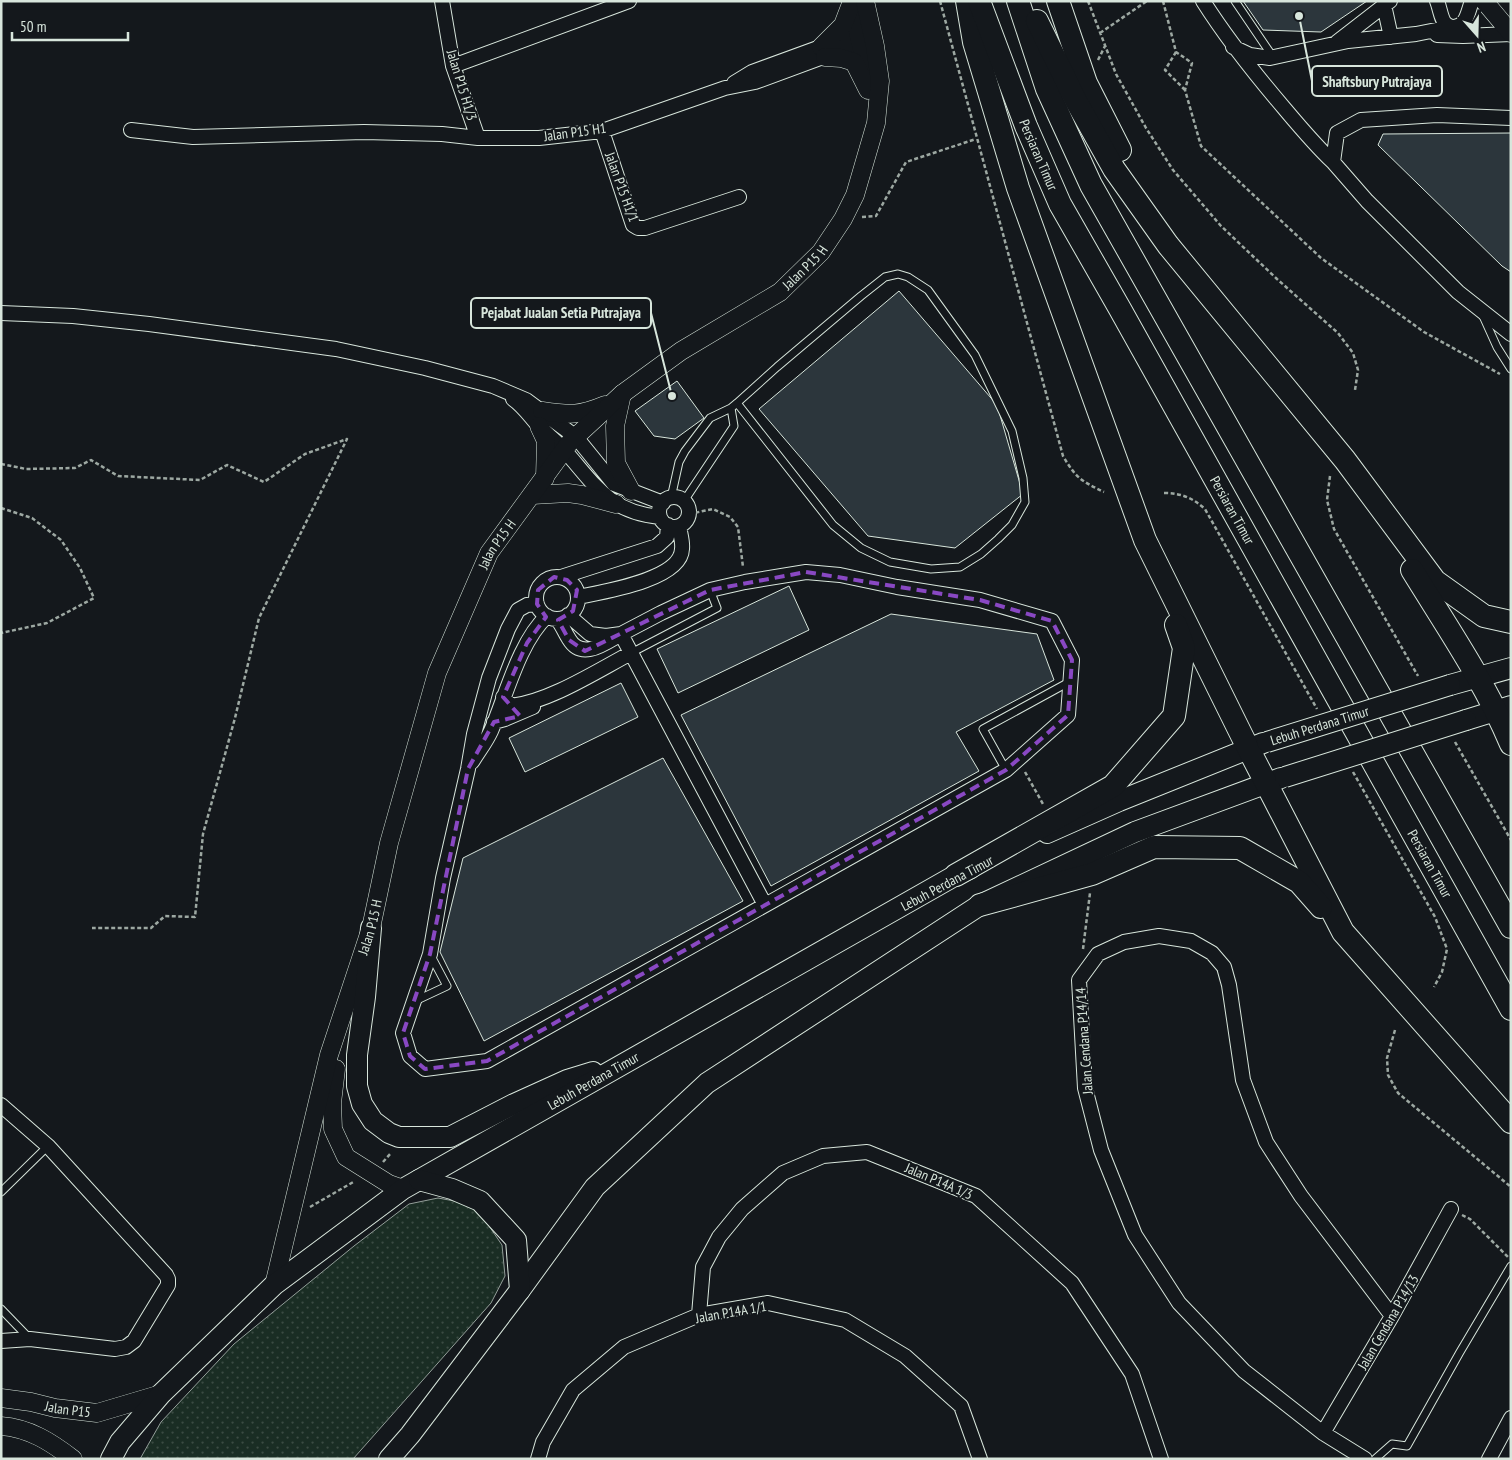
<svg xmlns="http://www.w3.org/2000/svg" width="1512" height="1460" font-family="'PT Sans Narrow',sans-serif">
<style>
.grass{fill:url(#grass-dots);stroke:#939e99}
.building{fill:#2c363c;stroke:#d8e6dc}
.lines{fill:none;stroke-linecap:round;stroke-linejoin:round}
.service-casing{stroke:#d8e6dc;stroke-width:9}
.minor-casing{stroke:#d8e6dc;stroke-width:16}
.tertiary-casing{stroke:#d8e6dc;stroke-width:19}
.secondary-casing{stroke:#d8e6dc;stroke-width:22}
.primary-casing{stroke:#d8e6dc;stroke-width:24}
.path{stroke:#9da8a2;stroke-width:2.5;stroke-dasharray:4 2.5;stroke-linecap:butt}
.service{stroke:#14181c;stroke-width:7}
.minor{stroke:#14181c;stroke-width:14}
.tertiary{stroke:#14181c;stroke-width:18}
.secondary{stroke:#14181c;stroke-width:20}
.primary{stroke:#14181c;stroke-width:22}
.secondary-bridge-casing{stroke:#d8e6dc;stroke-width:22;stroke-linecap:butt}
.secondary-bridge{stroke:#14181c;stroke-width:20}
.marked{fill:none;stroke:#8948c3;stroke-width:4;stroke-dasharray:10 6;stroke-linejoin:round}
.labels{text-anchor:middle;stroke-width:4;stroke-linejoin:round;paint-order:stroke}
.street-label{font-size:14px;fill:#d8e6dc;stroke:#14181c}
.leader{fill:none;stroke:#d8e6dc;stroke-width:2}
.callout-dot{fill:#d8e6dc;stroke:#14181c;stroke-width:2}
.callout{fill:#14181c;stroke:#d8e6dc;stroke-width:2}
.callout-label{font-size:15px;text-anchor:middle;font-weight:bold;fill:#d8e6dc}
</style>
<defs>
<pattern id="grass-dots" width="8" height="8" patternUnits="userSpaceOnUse" patternTransform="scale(1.25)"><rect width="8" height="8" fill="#1a2d24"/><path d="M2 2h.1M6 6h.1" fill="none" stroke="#3b4b43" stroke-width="1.8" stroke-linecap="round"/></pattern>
</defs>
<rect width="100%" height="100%" fill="#14181c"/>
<path class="grass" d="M438 1198 471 1204 485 1220 502 1245 505 1276 491 1303 353 1459H140L161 1422 234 1344 354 1246 409 1204Z"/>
<path class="building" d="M1243 1H1367L1321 32 1263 30Z
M1511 133V272L1502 266 1378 145 1383 134Z
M899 291 997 405 1023 494 955 548 868 536 759 409Z
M677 381 704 418 675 439 654 436 635 411Z
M789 586 809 630 678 693 657 649Z
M891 614 1037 634 1054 680 956 732 979 771 771 886 681 715Z
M621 683 638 717 525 772 509 738Z
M663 758 743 901 484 1041 440 952 463 858Z"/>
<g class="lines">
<defs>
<path id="service" d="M1235 1 1273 57
M1483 316 1497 347 1511 369
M731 408 737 403 777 367 861 296 885 277 898 274 908 277 928 290 975 355 1012 431 1023 478 1025 502 1012 525 998 539 981 554 960 567 931 569 890 562 861 548 833 525 737 403
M671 498 679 462 685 451 710 418 731 408 734 426 684 501
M631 653 717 608 710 590
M1006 770 983 729 1071 681
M415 1001 447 986 430 954
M1 1192 48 1146
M1 1309 29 1338
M1375 1459 1392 1444 1407 1446 1460 1352 1511 1266"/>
<path id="minor" d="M442 1 453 66 478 138
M1203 1C1227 39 1255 74 1284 108 1300 127 1315 145 1333 162
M1437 1C1440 8 1441 20 1446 24 1448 26 1452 27 1454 27 1467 26 1468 11 1472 1
M1384 5 1391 37
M1437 35 1463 36 1511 34
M1337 42 1390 1
M1233 47 1250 55 1270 58 1348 41 1416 34 1451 27
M453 66 629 1
M734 83 752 72 867 30
M1511 118 1437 115 1361 120 1337 133 1333 162 1367 201 1458 292 1511 334
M131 130 193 137 364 132 442 134 478 138H539L602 131 725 88 755 82 869 40
M602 131 633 225 638 228H645L739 197
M1 313 73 316 149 324 336 349 425 368 493 386 526 400 576 437 614 484 663 503
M513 399C523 406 529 415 537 424 546 434 557 441 565 451 596 486 609 512 660 517
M659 512a15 15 0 1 1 30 0a15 15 0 1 1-30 0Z
M561 577 657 546 667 537 668 525
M536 598a21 21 0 1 1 42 0a21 21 0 1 1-42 0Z
M578 597C602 592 681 580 682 549 683 542 680 533 679 526
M537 604 527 605 518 610 508 629 489 678 474 734 468 769 443 878 430 954 403 1033 410 1056 425 1069 487 1061 1006 770 1068 715 1072 660 1052 621 980 600 897 587 840 575 806 572 745 582 710 590 661 613 621 634 606 636 590 634 568 615
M557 619C562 625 565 633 569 639 582 661 605 643 621 634L765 905
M503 697 511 706C549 702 597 671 631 653
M494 722 505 719 533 707
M472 762C478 752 486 742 491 731 506 696 519 642 547 616
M1 1105 48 1146 166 1275 168 1279V1285L134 1341 126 1347 115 1349 30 1339 1 1341
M699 1315 703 1267 719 1237 742 1209 783 1173 823 1156 867 1152 976 1196 1072 1283 1132 1374 1161 1459
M1323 1433 1392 1316 1451 1209
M538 1459 543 1442 573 1390 624 1347 699 1315 768 1303 845 1320 905 1356 961 1406 980 1459
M1365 1459 1323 1433 1244 1371 1179 1303 1135 1235 1101 1150 1085 1088 1079 980 1098 954 1124 942 1159 936 1191 941 1212 953 1224 967 1229 985 1243 1080 1266 1142 1301 1196 1392 1316
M1489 1459 1511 1418"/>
<g id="tertiary">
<path d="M851 1 867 71"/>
<path d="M1484 1 1511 33"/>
<path d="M821 47 843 25 851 4"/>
<path d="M825 57 841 58 854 62 868 90"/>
<path d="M622 394 615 426 616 463 631 491"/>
<path d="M542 411C569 415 579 416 605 405"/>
<path d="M539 426 546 441 545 478"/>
<path d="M532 495 568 493 582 495 616 504"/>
<path d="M336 1069 332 1103 333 1129 346 1157 389 1184 403 1189"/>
<path id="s1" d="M274 1285 329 1055 371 928 389 843 437 673 489 553 570 442 622 394 681 351 780 292 821 252 843 219 855 195 876 123 880 81 875 46 865 1"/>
<path id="s2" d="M1 1398 31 1402 55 1408 97 1413 161 1394"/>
<path d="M1 1426C29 1428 51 1442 73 1459"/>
</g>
<g id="secondary">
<path d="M1450 685 1511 668"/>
<path d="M1466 720 1511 706"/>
<path d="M1047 833 1119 801 1263 743"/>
<path d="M371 928 365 997 357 1055V1086L362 1104 373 1121 389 1133 399 1137H450L514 1104 567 1080 593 1072"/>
<path d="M520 1290 595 1187 707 1083 980 905 1135 832 1281 778"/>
<path id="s3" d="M111 1459 120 1442 161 1394 274 1285 403 1189 956 875 971 868"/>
<path d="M389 1459 410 1435 520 1290 516 1240 480 1201 452 1189 419 1180"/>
</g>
<g id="primary">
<path d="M967 1 974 42 1018 188 1145 540 1248 748 1343 932 1511 1122"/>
<path id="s4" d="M979 1 1026 126 1060 204 1120 309 1511 1009"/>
<path d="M1018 1 1047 89 1091 185 1511 927"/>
<path d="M1058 1 1086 83 1120 150"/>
<path d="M1037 21 1076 101 1114 169 1168 245 1345 460 1435 581 1484 616 1511 622"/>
<path d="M1412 570C1447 627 1485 682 1511 744"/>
<path d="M956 875 1113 786 1174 716 1184 648 1176 625"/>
<path d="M980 905 1092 874 1154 847 1240 848 1299 882 1321 907"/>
</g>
</defs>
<use href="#service" class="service-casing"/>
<use href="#minor" class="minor-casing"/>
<use href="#tertiary" class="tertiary-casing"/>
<use href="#secondary" class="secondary-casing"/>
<use href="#primary" class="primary-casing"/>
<path class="path" d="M940 1 1063 456C1076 478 1081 481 1104 492
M1088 1 1116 74 1146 128 1173 170 1221 226 1277 279 1338 333 1353 353 1358 370 1355 390
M1163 1 1176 52 1192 63 1185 90 1201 146 1321 258 1424 332 1500 374
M1100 33 1147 1
M1176 52 1165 70 1185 90
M1098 60 1105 46
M862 217 876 216 906 162 976 139
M1 464 26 469 75 468 91 460 118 476 200 480 227 465 264 482 305 454 347 439 259 618 235 718 203 834 195 917 165 916 151 928H92
M1330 476 1327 500 1334 529 1418 676
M1164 493C1181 493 1193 498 1205 509L1317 709
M1 508 32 518 61 540 80 568 94 598 47 623 1 633
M689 514 713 509 730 517 738 527 743 567
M1455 742 1511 840
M1025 772 1043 804
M1353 772 1435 917 1447 949 1442 972 1434 987
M1083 949 1090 893
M1395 1030 1387 1058 1388 1075 1398 1093 1511 1187
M383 1162 391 1153
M310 1207 355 1181
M1462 1215 1470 1219 1508 1257"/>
<use href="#service" class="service"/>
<use href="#minor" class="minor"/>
<use href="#tertiary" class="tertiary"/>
<use href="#secondary" class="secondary"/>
<use href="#primary" class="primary"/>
<defs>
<g id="secondary-bridge">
<path id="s5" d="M1267 742 1450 685"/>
<path d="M1285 777 1466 720"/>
</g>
</defs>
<use href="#secondary-bridge" class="secondary-bridge-casing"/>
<use href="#secondary-bridge" class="secondary-bridge"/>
</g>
<path class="marked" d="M806 572 980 600 1052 621 1072 660 1068 715 1006 770 487 1061 425 1069 410 1056 403 1033 430 954 468 769 494 722 520 716 503 697 527 643 546 617 537 604 538 590 554 577 567 580 577 590 573 611 558 620 569 640 585 651 710 590Z"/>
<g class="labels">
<g class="street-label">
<text transform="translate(462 85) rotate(73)" y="5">Jalan P15 H1/3</text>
<text transform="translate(575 132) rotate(-8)" y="5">Jalan P15 H1</text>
<text dy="5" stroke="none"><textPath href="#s4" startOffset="165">Persiaran Timur</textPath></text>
<text transform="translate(622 187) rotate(70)" y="5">Jalan P15 H1/1</text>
<text dy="5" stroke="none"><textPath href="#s1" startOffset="1196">Jalan P15 H</textPath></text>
<text dy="5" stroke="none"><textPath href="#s4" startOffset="570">Persiaran Timur</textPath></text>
<text dy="5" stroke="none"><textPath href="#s1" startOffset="776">Jalan P15 H</textPath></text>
<text dy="5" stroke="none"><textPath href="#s5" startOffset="55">Lebuh Perdana Timur</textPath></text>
<text dy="5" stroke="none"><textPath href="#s4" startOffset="975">Persiaran Timur</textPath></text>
<text transform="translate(947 883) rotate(-28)" y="5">Lebuh Perdana Timur</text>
<text dy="5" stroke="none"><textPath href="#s1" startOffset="371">Jalan P15 H</textPath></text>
<text transform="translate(1084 1041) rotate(-94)" y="5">Jalan Cendana P14/14</text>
<text dy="5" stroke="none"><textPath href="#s3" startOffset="619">Lebuh Perdana Timur</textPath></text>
<text transform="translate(939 1181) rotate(23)" y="5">Jalan P14A 1/3</text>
<text transform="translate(731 1312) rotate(-10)" y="5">Jalan P14A 1/1</text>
<text transform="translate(1388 1322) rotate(-60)" y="5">Jalan Cendana P14/13</text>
<text dy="5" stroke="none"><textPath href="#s2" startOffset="68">Jalan P15</textPath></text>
</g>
</g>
<path class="leader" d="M1299 16L1312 81M672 396L651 313"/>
<g class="callout-dot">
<circle cx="1299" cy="16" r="5"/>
<circle cx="672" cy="396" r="5"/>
</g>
<g class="callout">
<rect x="1312" y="66" width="130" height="30" rx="5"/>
<rect x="471" y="298" width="180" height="30" rx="5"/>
</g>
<g class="callout-label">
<text x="1377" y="87">Shaftsbury Putrajaya</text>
<text x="561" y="318">Pejabat Jualan Setia Putrajaya</text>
</g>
<rect width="1512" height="1460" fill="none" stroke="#d8e6dc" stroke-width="5"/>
<g transform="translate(1477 35) rotate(160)" stroke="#14181c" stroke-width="4" paint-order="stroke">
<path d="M0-4L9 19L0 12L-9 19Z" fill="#d8e6dc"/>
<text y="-8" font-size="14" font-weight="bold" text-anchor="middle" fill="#d8e6dc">N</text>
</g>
<path d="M12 32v8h116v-8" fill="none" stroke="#d8e6dc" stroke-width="2.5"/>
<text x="20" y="32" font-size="15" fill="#d8e6dc" stroke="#14181c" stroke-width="4" paint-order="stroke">50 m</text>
</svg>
